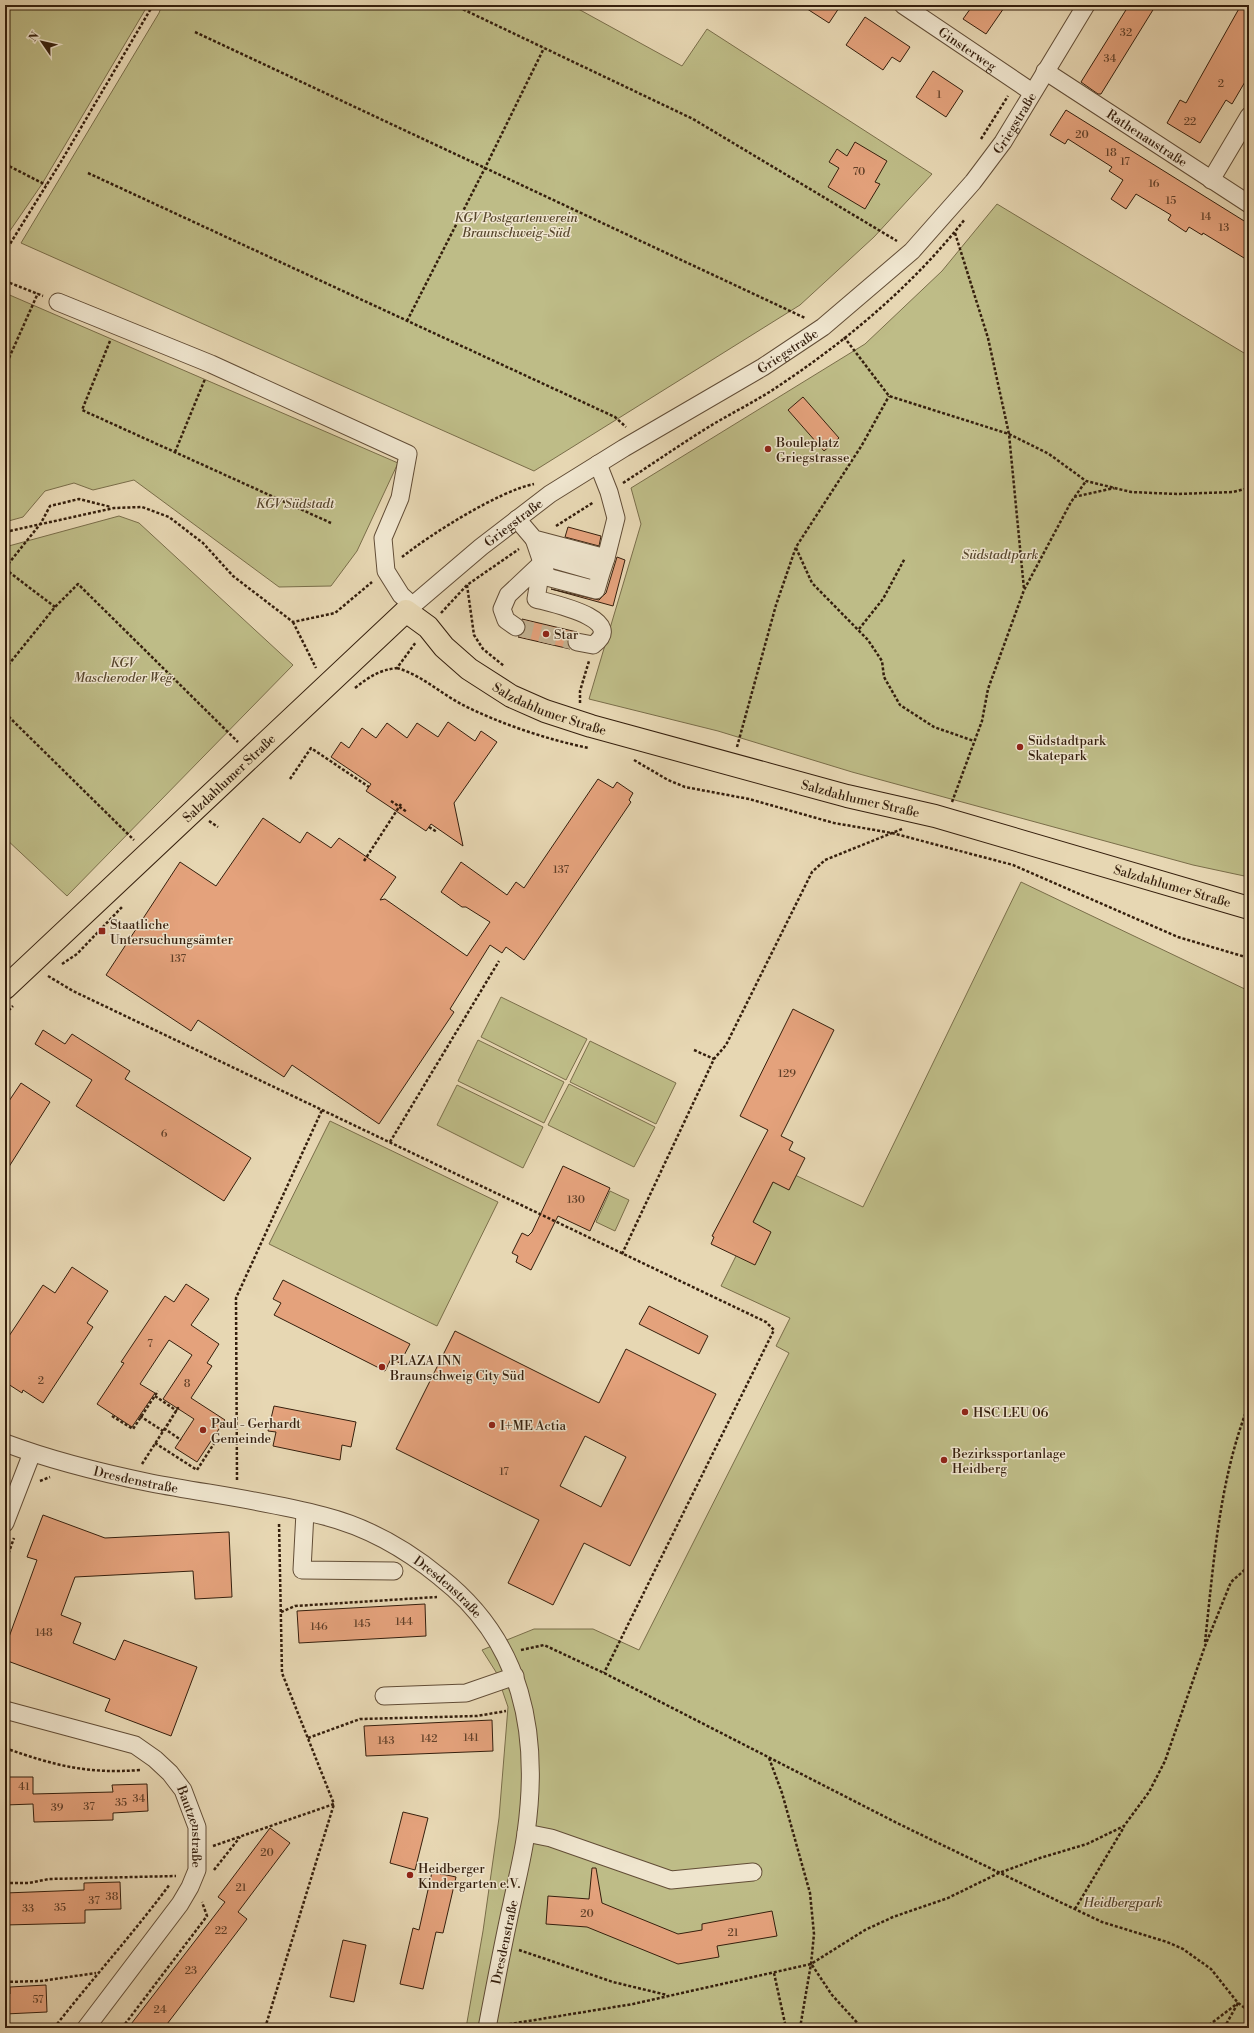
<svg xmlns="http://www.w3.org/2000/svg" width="1254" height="2033" font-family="'Libre Bodoni',serif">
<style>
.green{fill:#bebc87;stroke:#7a6e4a}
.building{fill:#e4a27c;stroke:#351f0d;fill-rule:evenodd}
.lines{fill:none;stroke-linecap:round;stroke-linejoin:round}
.minor-tunnel{stroke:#c3b292;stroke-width:17;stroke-dasharray:17 8;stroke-linecap:butt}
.minor-casing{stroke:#624d36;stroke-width:19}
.major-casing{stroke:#351f0d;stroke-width:24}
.path{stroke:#351f0d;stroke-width:2.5;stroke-dasharray:3 2;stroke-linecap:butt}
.minor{stroke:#efe5ce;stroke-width:17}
.major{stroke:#e7d7b3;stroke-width:22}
.poi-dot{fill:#8f2418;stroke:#efe5ce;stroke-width:1.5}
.labels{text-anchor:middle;stroke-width:3;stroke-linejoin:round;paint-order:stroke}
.number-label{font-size:11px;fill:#614029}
.street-label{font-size:13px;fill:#351f0d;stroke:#efe5ce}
.park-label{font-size:13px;font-style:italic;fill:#57462c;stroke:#efe5ce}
.poi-label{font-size:13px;fill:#351f0d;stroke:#efe5ce;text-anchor:start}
</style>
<rect width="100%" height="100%" fill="#e7d7b3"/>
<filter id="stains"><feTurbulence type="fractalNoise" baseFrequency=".005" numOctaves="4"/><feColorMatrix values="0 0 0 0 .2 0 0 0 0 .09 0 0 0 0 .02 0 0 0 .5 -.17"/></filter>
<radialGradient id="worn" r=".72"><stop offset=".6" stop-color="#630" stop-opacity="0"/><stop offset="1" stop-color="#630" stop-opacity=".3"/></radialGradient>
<path class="green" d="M5 5H148L42 184 5 238Z
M162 5H571L682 66 707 29 932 174 874 237 800 305 534 471 21 243 159 13Z
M997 204 1249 356V877L1193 865 852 772 718 731 589 699 641 524 631 488 865 344 942 271Z
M5 293 398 463 357 551 331 586 279 587 134 480 93 490 74 483 45 491 23 517 5 522Z
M119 516 139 523 293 665 67 896 5 838V547Z
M1021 882 1249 991V2028H466L483 1931 499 1818 508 1707 496 1672 482 1650 534 1629H593L639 1650 789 1353 776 1346 790 1318 721 1286 780 1168 863 1207Z
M501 997 587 1039 566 1080 481 1037Z
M478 1040 564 1082 544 1123 458 1081Z
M590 1041 676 1083 656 1124 570 1082Z
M569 1084 655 1127 634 1167 548 1125Z
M457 1085 543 1127 523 1168 437 1125Z
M330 1121 498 1202 437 1326 269 1244Z
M610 1191 629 1200 615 1231 596 1222Z"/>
<path class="building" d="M801 5H841L829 23Z
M973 5H1006L986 34 963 19Z
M1129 5H1156L1101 94H1098L1081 82Z
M1241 5H1249V75L1232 104 1226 100 1200 143 1167 123 1180 100 1186 103Z
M865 17 910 47 900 62 892 57 883 70 846 45Z
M933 71 963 91 946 117 916 97Z
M1066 110 1249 224V261L1203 233 1202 235 1189 227 1186 232 1168 220 1171 215 1136 194 1126 209 1111 199 1123 180 1109 171 1112 167 1068 139 1065 144 1050 135Z
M855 142 887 161 875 182 880 184 865 209 828 187 839 168 829 162 837 149 847 156Z
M803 397 839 438 824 451 788 410Z
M568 527 601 536 599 546 565 537Z
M617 557 625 560 613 606 551 589 599 600 606 593Z
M522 619 577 632 570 635 567 640 570 649 518 637 524 633 526 628Z
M448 722 475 741 481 731 497 742 454 803 463 846 431 824 426 831 366 791 371 784 331 757 341 742 349 748 362 728 376 738 387 723 407 738 417 723 438 737Z
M598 779 613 788 617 782 633 793 629 800 631 802 524 960 506 947 502 953 490 945 450 1009 454 1012 379 1124 292 1065 284 1077 198 1020 191 1031 106 975 180 862 216 886 263 818 300 843 307 832 331 848 339 838 396 877 380 900 385 899 467 956 490 922 466 907H462L441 892 461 862 507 895 516 882 524 888Z
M793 1009 834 1030 781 1136 793 1142 789 1150 805 1158 789 1190 773 1182 753 1222 771 1232 755 1265 711 1244 714 1237 712 1236 768 1130 740 1116Z
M43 1030 65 1044 72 1034 130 1071 125 1079 251 1158 224 1201 76 1106 92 1080 35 1044Z
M21 1083 50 1102 5 1173V1107Z
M563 1166 610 1188 590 1231 558 1216 531 1270 516 1262 518 1256 512 1253 522 1233 528 1236 532 1232Z
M72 1267 108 1291 87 1323 93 1327 43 1403 23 1390 22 1393 5 1382V1342L43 1285 55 1293Z
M283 1280 410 1344 400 1363 391 1359 385 1371 274 1315 281 1303 273 1299Z
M186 1284 209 1299 191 1325 219 1344 207 1363 212 1366 191 1398 225 1420 197 1462 175 1448 194 1419 163 1399 192 1355 169 1340 140 1384 155 1393 132 1427 97 1404 124 1363 121 1362 165 1296 174 1302Z
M649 1306 708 1336 699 1354 639 1324Z
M455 1331 599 1403 626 1349 716 1394 630 1566 584 1543 553 1605 541 1599 508 1583 539 1520 396 1449ZM585 1436 626 1457 601 1507 560 1486Z
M274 1406 356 1422 351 1447 342 1445 340 1460 273 1446 276 1432 268 1431Z
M43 1515 105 1538 229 1532 232 1597 195 1599 193 1571 75 1577 61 1615 81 1623 73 1643 115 1660 124 1640 197 1667 171 1736 105 1711 110 1699 5 1660V1648L37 1560 27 1557Z
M425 1604 426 1636 299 1643 297 1611Z
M492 1720 493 1751 366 1756 364 1726Z
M5 1777H33V1794L113 1792 112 1785 147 1784 148 1811 113 1813V1820L34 1822 33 1804 5 1805Z
M403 1812 428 1818 415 1870 390 1863Z
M270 1828 290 1843 238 1912 247 1919 164 2028H128L225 1902 218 1897Z
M592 1868H596L602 1903 678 1934 702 1930V1924L772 1911 777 1936 717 1946 719 1957 678 1964 587 1927 546 1924 548 1896 589 1899Z
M432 1872 456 1877 443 1933 436 1932 423 1989 400 1984 413 1928 419 1930Z
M120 1882 121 1909 85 1910V1923L5 1925V1893L84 1890V1883Z
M343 1940 366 1945 354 2002 330 1997Z
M46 1985 47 2012 5 2014V1994H10V1987Z"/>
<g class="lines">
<path class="minor-tunnel" d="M516 627 577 642"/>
<defs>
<g id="minor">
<path id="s1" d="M903 5 1032 92"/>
<path id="s2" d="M1045 71 1249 204"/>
<path d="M1211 180 1249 116"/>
<path d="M58 302 211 364 408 454 400 498 383 538 386 571 401 595 412 605"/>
<path d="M517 519 534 539 606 558 616 518 609 492 598 464"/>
<path d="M601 573 596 590 547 577 534 539 552 559 601 573 606 558"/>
<path id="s3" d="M406 611 481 547 550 494 624 448 763 367 823 327 912 251 973 182 1003 142 1086 5"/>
<path d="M516 627 506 620 502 609 508 595 542 563 536 599C550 603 629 619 593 645L577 642"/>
<path id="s4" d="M5 1443C53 1461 102 1473 151 1483 209 1494 267 1501 324 1516 367 1527 406 1549 440 1577 523 1642 540 1733 526 1833 523 1856 517 1879 512 1903 503 1944 495 1986 487 2028"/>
<path d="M305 1512 302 1570 394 1571"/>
<path d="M5 1523 32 1453"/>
<path d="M384 1696 466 1693 515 1676"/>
<path id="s5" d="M5 1710 135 1745 155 1759 170 1773 183 1790 197 1827V1870L190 1887 180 1904 86 2028"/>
<path d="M526 1833 551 1838 671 1880 753 1872"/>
</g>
<g id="major">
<path id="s6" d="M5 988 406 611 428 627 444 647 469 669 511 696 545 711 591 726 847 796 935 816 1249 908"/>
</g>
</defs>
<use href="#minor" class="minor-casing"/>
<use href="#major" class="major-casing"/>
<path class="path" d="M454 5 693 119 897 241
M195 32 805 318
M981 139 1008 96
M5 164 46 185
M88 173 615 417 626 427
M955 233 988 338 1009 434 1024 589
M5 252 62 160 153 5
M5 281 43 296
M407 321 485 168 544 48
M844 337 889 396 1009 434 1049 454 1086 481 1131 492 1177 494 1233 492 1249 488
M110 341 82 410 331 523
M5 367 38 293
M175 452 205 379
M623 483C651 465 678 446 707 428 731 413 757 401 780 385 849 339 914 284 965 219
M1074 497 1114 488
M556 526 594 502
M5 532 114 508 142 507 169 517 203 543 233 576 293 622 335 613 372 582
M796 548 812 583 868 640 882 661 884 677 900 705 934 727 974 741
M402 557C431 534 499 491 534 484
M5 568 41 523 50 506 79 499 111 507
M5 569 55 607
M467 585 474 635 483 649 504 666
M441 613 467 585 519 549
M293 622 316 668
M859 629 883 599 905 558
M397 668C421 675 439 692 461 704 498 723 548 740 589 748
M5 669 55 607 78 584 238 742
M355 688C369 677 379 670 397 668L416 642
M580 703V691L589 661
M5 713 134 840
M737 747 776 605 796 547 862 445 889 396
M634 760 668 780 685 787 749 799 834 823 892 833 1013 865 1178 937 1249 958
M290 779 311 748 369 787
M391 801 407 812
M952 802 982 721 988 689 1024 590 1071 502 1086 481
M209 821 218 827
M429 827 437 832
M364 861 401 804
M62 964 77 954 122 907
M48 976 73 991 766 1322 774 1330 604 1673
M5 1014 13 1006
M694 1050 714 1059
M390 1142 499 961
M622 1254 714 1059 726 1045 812 872 825 860 902 829
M155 1396 177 1411
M112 1416 133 1429 158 1391
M140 1416 163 1431
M155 1443 197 1470 215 1442
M142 1464 178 1408 165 1429 181 1440
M237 1480 236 1298 322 1110
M40 1481 50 1477
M5 1563 14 1538
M281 1612 295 1606 437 1597
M1205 1642C1214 1561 1219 1480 1249 1404
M521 1650 544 1645 604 1673 899 1824 1062 1903 1102 1922 1167 1942 1183 1949 1211 1969 1238 2003 1249 2011
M308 1738 360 1719 477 1716 506 1711
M5 1748C56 1766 87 1774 141 1770
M769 1758 782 1793 810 1893 814 1934 811 1964 800 2028
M213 1846 334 1804 282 1673 279 1522
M214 1870 240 1837
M5 1883H29L49 1879 176 1876
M1075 1909 1124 1827
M519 1950 613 1982 667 1995
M812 1965 832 1995 862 2028
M774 1973 786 2028
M5 1982 41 1981 96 1973
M504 2025 633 2004 811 1964 865 1930 893 1917 948 1898 999 1873 1040 1858 1087 1844 1124 1826 1149 1792 1165 1761 1205 1646 1231 1582 1249 1566
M54 2028C92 1979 133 1934 170 1884
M122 2028 207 1916 202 1902
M265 2028 334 1804
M1205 2028 1238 2003
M1224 2028 1238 2003"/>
<use href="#minor" class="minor"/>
<use href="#major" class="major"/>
</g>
<g class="poi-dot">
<circle cx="768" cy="449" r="4"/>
<circle cx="546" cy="634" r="4"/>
<circle cx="1020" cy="747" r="4"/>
<rect x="98" y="927" width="8" height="8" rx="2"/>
<circle cx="382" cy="1367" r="4"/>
<circle cx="965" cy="1412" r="4"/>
<circle cx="492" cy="1425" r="4"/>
<circle cx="203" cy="1430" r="4"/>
<circle cx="944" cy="1460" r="4"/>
<circle cx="410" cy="1875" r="4"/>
</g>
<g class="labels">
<g class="number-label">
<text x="1126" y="36">32</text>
<text x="1110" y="62">34</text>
<text x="1221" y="87">2</text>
<text x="939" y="98">1</text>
<text x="1190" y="125">22</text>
<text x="1082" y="138">20</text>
<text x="1111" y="156">18</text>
<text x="1125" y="165">17</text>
<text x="859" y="175">70</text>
<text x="1154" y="187">16</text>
<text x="1171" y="204">15</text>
<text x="1206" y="220">14</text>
<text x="1224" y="231">13</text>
<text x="561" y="873">137</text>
<text x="178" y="962">137</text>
<text x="787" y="1077">129</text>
<text x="164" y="1137">6</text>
<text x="576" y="1203">130</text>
<text x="150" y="1347">7</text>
<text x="41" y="1384">2</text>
<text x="187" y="1387">8</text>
<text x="504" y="1475">17</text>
<text x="404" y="1625">144</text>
<text x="362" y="1627">145</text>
<text x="319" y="1630">146</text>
<text x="44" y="1636">148</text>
<text x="471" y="1741">141</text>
<text x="429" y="1742">142</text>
<text x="386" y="1744">143</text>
<text x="24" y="1790">41</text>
<text x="139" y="1802">34</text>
<text x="121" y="1806">35</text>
<text x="89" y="1810">37</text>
<text x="57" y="1811">39</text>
<text x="267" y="1856">20</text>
<text x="241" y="1891">21</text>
<text x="112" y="1900">38</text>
<text x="94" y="1904">37</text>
<text x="60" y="1911">35</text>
<text x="28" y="1912">33</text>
<text x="587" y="1917">20</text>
<text x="221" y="1934">22</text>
<text x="733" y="1936">21</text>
<text x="191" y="1974">23</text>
<text x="38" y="2003">57</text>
<text x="160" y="2013">24</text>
</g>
<g class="street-label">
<text dy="5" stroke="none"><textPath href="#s1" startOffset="78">Ginsterweg</textPath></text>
<text dy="5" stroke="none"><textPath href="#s3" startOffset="787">Griegstraße</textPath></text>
<text dy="5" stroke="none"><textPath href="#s2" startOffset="122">Rathenaustraße</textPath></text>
<text dy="5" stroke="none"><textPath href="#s3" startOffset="463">Griegstraße</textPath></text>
<text dy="5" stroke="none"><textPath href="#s3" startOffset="139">Griegstraße</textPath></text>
<text dy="5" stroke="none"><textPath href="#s6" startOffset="727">Salzdahlumer Straße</textPath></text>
<text dy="5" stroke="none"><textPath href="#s6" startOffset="307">Salzdahlumer Straße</textPath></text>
<text dy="5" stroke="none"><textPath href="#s6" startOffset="1051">Salzdahlumer Straße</textPath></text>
<text dy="5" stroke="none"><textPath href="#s6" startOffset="1375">Salzdahlumer Straße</textPath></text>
<text dy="5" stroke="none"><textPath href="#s4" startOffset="136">Dresdenstraße</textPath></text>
<text dy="5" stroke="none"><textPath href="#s4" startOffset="472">Dresdenstraße</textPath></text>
<text dy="5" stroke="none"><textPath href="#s5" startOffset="239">Bautzenstraße</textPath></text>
<text transform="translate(504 1942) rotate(-78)" y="5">Dresdenstraße</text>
</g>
<g class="park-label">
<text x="516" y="222">KGV Postgartenverein<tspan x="516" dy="15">Braunschweig-Süd</tspan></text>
<text x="295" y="508">KGV Südstadt</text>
<text x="1000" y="559">Südstadtpark</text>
<text x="123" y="667">KGV<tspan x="123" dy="15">Mascheroder Weg</tspan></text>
<text x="1123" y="1907">Heidbergpark</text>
</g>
<g class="poi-label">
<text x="776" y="447">Bouleplatz<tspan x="776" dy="15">Griegstrasse</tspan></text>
<text x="554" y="639">Star</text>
<text x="1028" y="745">Südstadtpark<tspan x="1028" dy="15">Skatepark</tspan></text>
<text x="110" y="929">Staatliche<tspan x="110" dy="15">Untersuchungsämter</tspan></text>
<text x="390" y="1365">PLAZA INN<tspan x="390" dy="15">Braunschweig City Süd</tspan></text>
<text x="973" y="1417">HSC LEU 06</text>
<text x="211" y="1428">Paul - Gerhardt<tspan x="211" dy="15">Gemeinde</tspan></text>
<text x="500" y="1430">I+ME Actia</text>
<text x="952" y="1458">Bezirkssportanlage<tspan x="952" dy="15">Heidberg</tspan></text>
<text x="418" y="1873">Heidberger<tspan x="418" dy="15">Kindergarten e.V.</tspan></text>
</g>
</g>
<rect width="1254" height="2033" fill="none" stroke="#e7d7b3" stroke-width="20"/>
<rect x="6" y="6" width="1242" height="2021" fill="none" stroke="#351f0d" stroke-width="2"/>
<rect x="10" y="10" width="1234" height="2013" fill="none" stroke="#351f0d"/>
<g transform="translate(42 42) rotate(304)" stroke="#efe5ce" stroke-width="3" paint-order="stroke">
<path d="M0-3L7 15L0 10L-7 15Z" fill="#351f0d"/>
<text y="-6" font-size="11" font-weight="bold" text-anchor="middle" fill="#351f0d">N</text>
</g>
<rect width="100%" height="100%" filter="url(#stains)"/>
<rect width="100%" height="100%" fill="url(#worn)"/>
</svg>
